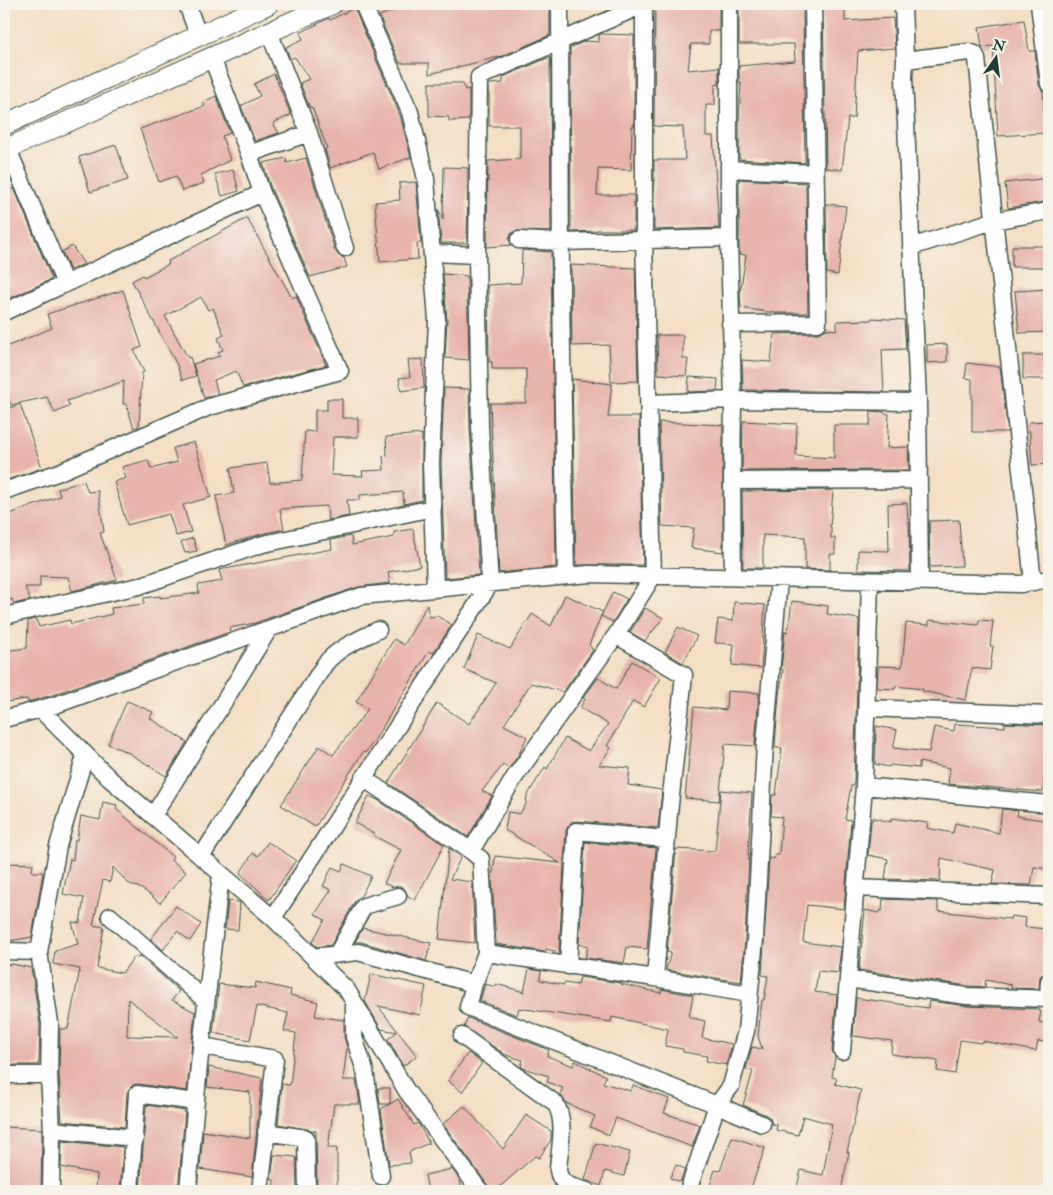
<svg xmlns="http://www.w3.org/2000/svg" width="1053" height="1195" font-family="'IM FELL Double Pica',serif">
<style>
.building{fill:#e7b4aa;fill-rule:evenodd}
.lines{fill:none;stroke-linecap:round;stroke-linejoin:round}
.minor-casing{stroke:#3f554a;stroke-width:19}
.major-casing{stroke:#3f554a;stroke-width:22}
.minor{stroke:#fff;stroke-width:16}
.major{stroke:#fff;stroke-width:20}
</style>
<rect width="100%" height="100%" fill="#f7f3e8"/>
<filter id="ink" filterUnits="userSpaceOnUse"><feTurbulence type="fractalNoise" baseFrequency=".02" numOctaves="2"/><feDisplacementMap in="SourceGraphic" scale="10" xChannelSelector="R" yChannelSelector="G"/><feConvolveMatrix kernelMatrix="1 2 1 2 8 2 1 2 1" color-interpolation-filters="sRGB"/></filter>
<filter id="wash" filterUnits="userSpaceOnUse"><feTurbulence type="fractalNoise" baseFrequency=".0096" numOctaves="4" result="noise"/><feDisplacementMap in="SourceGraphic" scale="20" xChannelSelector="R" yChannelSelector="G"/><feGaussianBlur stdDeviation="1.12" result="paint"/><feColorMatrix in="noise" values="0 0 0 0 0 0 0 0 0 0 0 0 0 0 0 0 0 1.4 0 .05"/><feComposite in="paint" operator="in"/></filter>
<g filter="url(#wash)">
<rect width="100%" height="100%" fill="#f4dfc5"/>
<g id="blocks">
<path class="building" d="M412 4H550V35L503 56 429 74V63H400L379 16Z
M655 4H719V31H709V44H691L688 70 719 67V84L715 85V105H706V136H713L719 228 654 230V160H685L683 127 654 126Z
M739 4H788V7L803 9 805 163 739 159V120L741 82H739V66L795 61 794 44H739Z
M823 4H845V21L893 18 895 48 858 51 854 118H848L842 170 826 168Z
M354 8 400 115 411 157 379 169 373 152 330 168 325 149 327 148 312 107 310 108 300 83 309 79 295 57 290 59 286 47 303 39 300 33 329 18 330 20Z
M1024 20 1029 51H1035L1039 85 1043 92 1046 133 998 136 993 46 982 47 979 27Z
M601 34 634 35V126H632L631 170 598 169 597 195H634V230H596V231L571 232 570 48 585 41 599 42V35Z
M550 57 551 232 515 231 511 234 509 239 511 245 487 247 488 161 520 159V126H489V84L503 83V77Z
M274 74 291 115 273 123 279 133 255 141 241 106 260 96 254 84Z
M429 83H463L465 90 469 89V120L449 121V117L429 116Z
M216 96 230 133 222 136 230 160 201 175 204 183 182 191 176 176 159 182 140 129 205 106 203 102Z
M116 145 128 180 90 192 79 157Z
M286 158 287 163 306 158 335 251 339 256 344 258 347 267 310 277 271 189 263 163Z
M444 167 468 168 467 243H441L438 209 443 220Z
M233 170 239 191 222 196 215 174Z
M1049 178V201L1008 208 1005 183Z
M739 179 806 183 808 313H775L741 308 740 294 746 255 739 254Z
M416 182 421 243H417L418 259 380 262 375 202 400 200 399 183Z
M14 188 52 279 4 301V192Z
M826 204 846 206 838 275 827 273Z
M247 218 292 298 296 296 326 365 243 387 236 371 214 380 218 394 204 398 193 364 220 356 218 352 223 350 218 338 224 335 213 308 208 310 201 297 165 316 188 358 190 357 196 376 182 380 177 365 132 281 143 275 144 277 169 264 168 261Z
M72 246 84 264 70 270 62 252Z
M1012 246H1049V267H1012Z
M522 250 551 252 556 567 499 573 490 403H526V369H492V362H489L488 285 521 283Z
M571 265 635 268 638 381 611 382 609 345 572 346Z
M443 274 467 276 469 360 445 358 447 319Z
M1049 289V332L1019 333 1015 291Z
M123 290 142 347 134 350 144 372 142 373 139 426 134 428 126 404H123L124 381 67 401 70 406 55 413 47 397 11 405 4 387V355L7 351 6 347 52 328 47 314Z
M872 318 904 320 906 349 882 350 884 392 743 390 742 360 771 362 774 334 818 333 826 329 837 330V321L871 320Z
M657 335H683V359H688L686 376 658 374Z
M947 344V362L927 363V345Z
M1023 355H1049V379H1023Z
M423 359 424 388 401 391 399 378 410 377 408 360Z
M967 363 1000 367 1008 432H972V379L965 378Z
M689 377 718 379 717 391 688 392Z
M572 379 612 384 608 417H639L643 565H576Z
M444 388 469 389 470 428 479 575 445 578 441 463Z
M327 399H342V418H358V437H333L331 475 363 476 362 471 384 470 383 456 387 455 386 437 422 434V500L404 504 403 492 360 495V500H347L349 516 328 520 327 506 280 509 284 529 261 534 226 545 216 496 234 493 230 468 267 463 270 483 302 480 305 431 315 432V410H327Z
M20 404 42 468 4 481V410Z
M871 411 884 412V413L889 414 887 448 908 447 909 470 742 471 743 421 797 424 796 456 834 458V425H870Z
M1049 421V464L1032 465 1029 422Z
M659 422 723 425V552L691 548 694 528 662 526Z
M194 442 211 497 183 505 191 532 176 536 169 514 127 525 114 482 126 478 122 467 148 460 151 469 177 462 173 448Z
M84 481 88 492 98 491 104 532 100 533 117 580 72 591 68 577 40 576V587H25L30 600 14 604 12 599 4 602V516L60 496 58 489Z
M833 490 830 527H831V538H835V554H830V570L805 569V537L763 535V568H743L742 491Z
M907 503 908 522H909L910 571 858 570V550L889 551 888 504Z
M959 520 962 566 930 567 929 521Z
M413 529 420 566 388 572 390 583 358 587 255 623 229 628 230 632 52 695 28 702 27 699 6 702 4 687V651L27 648 28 621 36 619 39 627 70 620 71 624 112 614 111 608 144 604V598L160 596V598L199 593 198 585 222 581 219 570 332 549 331 540 351 536 352 545 394 537V532Z
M193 538 197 551 185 553 181 542Z
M613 592 627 599 613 622 601 616 589 645 593 650 563 692 531 683 504 725 527 737 518 756 509 768 503 765 482 791 492 796 468 837 388 783 437 703 469 724 496 683 464 669 478 635 510 649 532 614 551 626 565 595 603 612 601 616Z
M792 601 828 606 827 614 859 619 854 781 853 786H851L845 819 851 820 844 909 807 905 803 942 841 947 838 973 818 971 815 992 837 995 832 1050 835 1057 832 1077 837 1078 835 1084 861 1090 847 1152H849L841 1191H796L801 1170 823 1175 832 1124 803 1116 798 1135 776 1130 777 1125 772 1124 770 1118 766 1115 743 1105 753 1071 746 1069 752 1047 762 1049 758 1036 762 1000H764L768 976 762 975 769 858 774 859 775 855H779L782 817 771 816 772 795H776L782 748H775V745L779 695 783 670 781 669 785 631 788 632Z
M734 602 765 605 761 668 732 665 734 644 715 643 718 619 733 621Z
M427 605 429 617 437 616 452 625 433 653 429 651 374 741 365 753 363 752 315 827 281 805 319 746 333 755 368 709 356 702 394 639 404 645Z
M645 608 663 618 645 641 630 632Z
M929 620 978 625 979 620 993 621 990 646H993L990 670 972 668 966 700 922 691 923 689 895 686V689L877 688 878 666 902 667 906 623 929 625Z
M678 627 697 636 683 663 665 652Z
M632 661 661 678 644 707 633 701 607 746 611 748 599 765 630 768 628 785 662 790 658 828 577 821 571 822 566 830 559 952 546 949 545 952 496 944 492 879 495 856 560 863 505 830 508 812 520 814 526 804 527 796 545 767 547 769 565 738 589 751 608 724 580 708 585 699 583 698 598 678 616 689Z
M727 691 759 693 755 746 725 744 719 801 685 798 694 707 726 710Z
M127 701 153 712 150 718 187 742 166 776 129 753 108 744Z
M1005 723 1049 725V779L1044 778 1043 792 948 784 950 768 919 762V768L890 765 889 767 875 764 876 726 897 730 893 748 929 752 934 727 954 731 955 724 1005 727Z
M721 790 752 793 748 855H749L745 938 741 982 666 970 671 952H667L676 849 715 851Z
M369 796 378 800 444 845 415 900 408 896 404 888 400 886 393 887 384 883 401 850 374 836V834L355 823Z
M103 802 117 805 116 809 173 857 171 860 186 872 160 903 144 890 128 883 113 867 110 882 103 880 93 925 104 927 97 968 122 973 135 956 138 958 140 956 179 991 172 1000 195 1012 187 1091 138 1084 133 1085 129 1089 127 1093 125 1127 62 1121 59 1075 60 1029H68L80 969 53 964 55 951 78 944 72 922 80 923 84 898 63 894 70 859 73 860 75 840H77L81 816 100 820ZM128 999 178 1037 127 1036Z
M1002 809 1018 811 1017 816 1049 821V869L1034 867 1031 885 992 884 995 870 941 858 940 881 885 879 888 859 868 855 871 822 873 818 891 822V818L928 823 927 828 953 833 955 823 999 833Z
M268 842 296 860 269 900 240 873 253 853 258 856Z
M585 842 656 848 647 949 627 947 624 963 585 958 588 946 579 944Z
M449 848 461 857 450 879 472 882 475 943 439 939Z
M8 863 33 864 32 872H43L32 937 10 941H4V880L7 881Z
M344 864 371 876 361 896 355 901 331 945 317 947 312 942 325 920 315 914 331 890 323 886 332 867 341 871Z
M883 899 938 901V911L1010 919 1011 916 1026 918 1025 927 1048 929 1046 959H1049L1046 972 1040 976 1039 989 1011 988V985L986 980 985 987 968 986 859 970 865 910 879 913 880 911H882Z
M228 901 238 902 240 903 238 930 225 929Z
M176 906 201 924 190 941 177 931 163 950 151 939Z
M363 928 431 943 426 961 361 942H355Z
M12 964 31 968 40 1024 39 1062 38 1065H4V966Z
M529 969 541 971 540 980 564 985V983L578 985 580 977 621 983 620 984 661 993V989L693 995 689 1017 705 1021 702 1038 732 1044 726 1065 706 1061 707 1056 683 1052V1049L665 1046 668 1029 612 1017 611 1022 519 1008 517 1015 480 1001 485 984 496 987V984L524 992Z
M371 974 426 986 420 1015 378 1006 417 1056 403 1066 388 1039 397 1032 381 1029 365 1001Z
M256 982 291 990 290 995 318 1002 315 1016 344 1020V1037L347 1047 343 1080H356L360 1104H334L328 1148H337V1191H317L316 1131 278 1124 282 1084 290 1085 296 1033 284 1031 288 1013 257 1006 250 1040 213 1033 219 984 255 988Z
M856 998 928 1008 929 1001 967 1006 1039 1009V1011H1041L1039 1022 1049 1024V1043L1038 1041 1036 1051 982 1041 981 1043 960 1040 955 1074 937 1071 938 1061 891 1054 892 1041 853 1036Z
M468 1018 549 1050 547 1056 573 1066 575 1061 606 1076 603 1083 631 1091 633 1085 669 1099 664 1113 700 1125 692 1147 616 1118 609 1135 590 1127 595 1116 566 1103 560 1094 563 1088 547 1082 549 1076 523 1068 521 1066 523 1060 506 1055 464 1027Z
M468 1053 482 1063 462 1092 448 1081Z
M209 1067 262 1078 252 1177 200 1169 203 1131 250 1138V1092L207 1087Z
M378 1088H390V1104H380Z
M398 1099 414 1125 418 1123 429 1143 409 1152 411 1163 389 1165 381 1109Z
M146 1105 185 1111 178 1191H140Z
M464 1106 503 1149 526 1115 551 1131V1140L539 1158 535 1156 495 1191H492L443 1124Z
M4 1127 42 1129 41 1191H4Z
M732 1137 765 1148 750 1191H708L715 1170 720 1171Z
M62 1141 123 1147 120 1191H96L97 1174 61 1167Z
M596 1143 630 1152 624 1176 605 1171 601 1186 585 1180Z
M274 1155 296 1157 297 1191H273L274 1180 271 1179Z
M676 1165 685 1169 680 1182 670 1178Z
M452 1169 460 1180 462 1191H428L425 1175Z"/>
</g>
</g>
<g filter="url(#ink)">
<use href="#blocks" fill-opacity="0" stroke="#3f554a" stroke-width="1"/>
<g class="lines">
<defs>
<path id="minor" d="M187 4 198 35
M363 4 410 112 426 179 437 320 431 463 435 589
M560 4 561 296 566 576
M644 4V240L653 576 616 635 684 675 669 814 655 978 749 994
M903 4 905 60 904 77 918 402 920 582
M1039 4 1049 84
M212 58 249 154
M905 60 969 52 975 54 977 59C995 234 1016 408 1033 582
M309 133 345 248
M8 149 65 284
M729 169 815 173
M519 240 561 242 729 238
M911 247 993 221 1049 211
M432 253 477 255
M4 312 262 193 249 154 309 133 269 32
M730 324 818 323 813 4
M649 403 733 400 729 238V4
M732 481 733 400 918 402
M4 491 57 473 209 407 340 371 262 193
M733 577 732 481 919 480
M870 581 864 786 848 979 967 996 1049 999
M4 616 139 586 263 544 433 508
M867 708 1049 715
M40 709 110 779 273 918 347 990 406 1090 480 1191
M4 719 55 705 361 596 589 574 1021 584 1049 579
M363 778 471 851 514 778 616 635
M864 786 1049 804
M153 816 269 629
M471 851 481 859 486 953 474 984
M201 857 325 664C339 647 358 640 378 630
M856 888 1049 896
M110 916 206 1001
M273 918 490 584 480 427 477 255 479 77 645 4
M4 951 39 952 58 846 85 756
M39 952 50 1023 49 1075
M486 953 655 978
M337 954 364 906 398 896
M313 957 358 952 474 984 468 1007 717 1105 688 1191
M568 966 576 831 666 839
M1048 999 1049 981
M354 1003V1037L365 1071 381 1176
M462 1036 555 1103C567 1121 559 1149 558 1170 560 1186 574 1187 587 1191
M202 1046 275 1059 260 1191
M842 1051 848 979
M4 1075H49L52 1130 135 1138
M762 1124 717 1105 731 1086 746 1031 755 939 765 744 779 579
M266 1132 306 1138 307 1191
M51 1191 52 1130
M130 1191 137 1094 196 1102
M188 1191 199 1065 221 874"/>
<path id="major" d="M4 125 268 4
M4 150 332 4"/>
</defs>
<use href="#minor" class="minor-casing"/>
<use href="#major" class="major-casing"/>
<use href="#minor" class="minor"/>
<use href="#major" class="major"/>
</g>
</g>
<rect width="1053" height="1195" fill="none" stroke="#f7f3e8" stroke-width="20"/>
<g transform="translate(996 58) rotate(14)" stroke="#f7f3e8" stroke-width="4" paint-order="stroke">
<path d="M0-4L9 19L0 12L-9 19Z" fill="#1f3d34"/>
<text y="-8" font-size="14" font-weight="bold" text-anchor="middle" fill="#1f3d34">N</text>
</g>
</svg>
